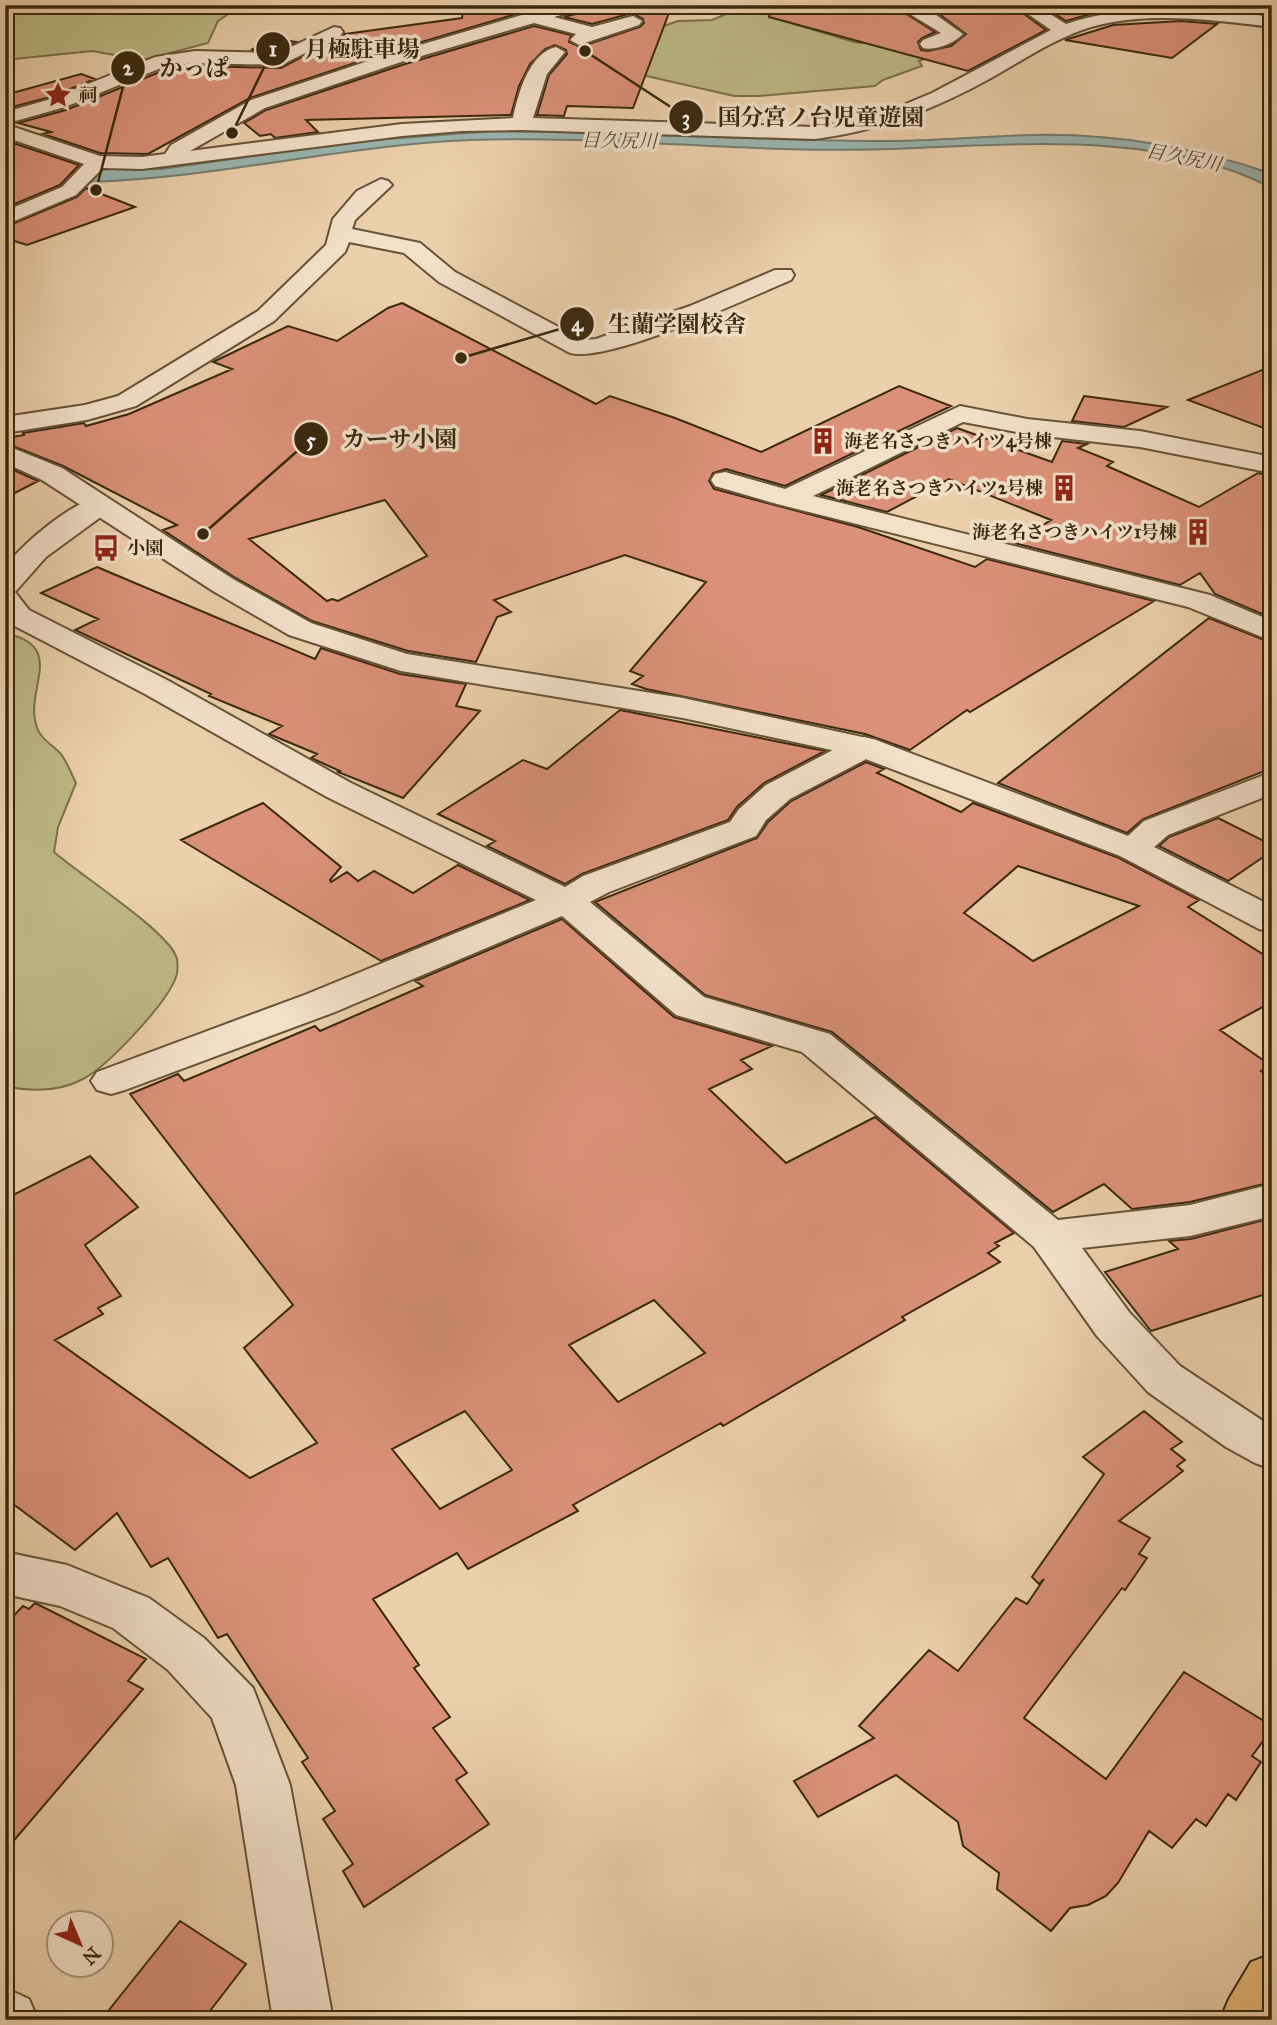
<svg xmlns="http://www.w3.org/2000/svg" width="1277" height="2025" font-family="'IM FELL Great Primer','Noto Serif JP',serif">
<style>
.green{fill:#bdb986;stroke:#7b704a;stroke-width:2}
.water{fill:#9ab5b1;stroke:#737d70;stroke-width:2}
.building{fill:#db9179;stroke:#39280e;stroke-width:2;fill-rule:evenodd}
.lines{fill:none;stroke-linecap:round;stroke-linejoin:round}
.minor-casing{stroke:#665236;stroke-width:4}
.tertiary-casing{stroke:#665236;stroke-width:4}
.primary-casing{stroke:#39280e;stroke-width:4}
.minor{fill:#f3e0c9;fill-rule:evenodd}
.tertiary{fill:#f3e0c9;fill-rule:evenodd}
.primary{fill:#e6b876;fill-rule:evenodd}
.labels{text-anchor:middle;stroke-width:7;stroke-linejoin:round;paint-order:stroke}
.far-poi-label{font-size:18px;font-weight:bold;fill:#39280e;stroke:#f3e0c9;text-anchor:start}
.far-water-label{font-size:19px;font-style:italic;fill:#514b37;stroke:#f3e0c9}
.leader{fill:none;stroke:#39280e;stroke-width:2.5}
.callout-dot{fill:#39280e;stroke:#f3e0c9;stroke-width:2.5}
.mark-label{font-size:21px;text-anchor:middle;font-weight:bold;fill:#fff}
.callout-label{font-size:23px;text-anchor:middle;font-weight:bold;fill:#39280e;stroke:#f3e0c9;stroke-width:7;stroke-linejoin:round;paint-order:stroke}
</style>
<rect width="100%" height="100%" fill="#ecd0ac"/>
<filter id="stains"><feTurbulence type="fractalNoise" baseFrequency=".00286" numOctaves="4"/><feColorMatrix values="0 0 0 0 .2 0 0 0 0 .09 0 0 0 0 .02 0 0 0 .5 -.17"/></filter>
<radialGradient id="worn" r=".72"><stop offset=".6" stop-color="#630" stop-opacity="0"/><stop offset="1" stop-color="#630" stop-opacity=".3"/></radialGradient>
<path class="green" d="M5 5H214L227 15 218 21 208 43 143 60 92 51 5 60Z
M748 5H786L777 19 854 42 862 43 886 36 944 51 919 61 922 66 883 80 875 86 759 96H734L642 75 652 30 678 21 712 20Z
M5 633C70 647 21 691 38 730 42 740 54 746 61 754 67 762 71 773 76 783L58 827 54 852C80 875 165 929 176 956 178 960 178 972 176 977 167 1003 108 1066 83 1079 59 1092 32 1092 5 1086Z"/>
<path class="water" d="M495 131C621 132 747 140 872 141 926 142 979 136 1032 135 1111 133 1197 147 1272 174V188C1160 129 1011 145 890 149 750 154 610 135 471 140 343 145 218 178 90 182L102 169H161L361 141Z"/>
<path class="building" d="M464 5H546L388 52 250 98 148 154 100 153 43 134 51 132 18 123 66 110 167 69 195 66 281 68 345 34 462 18Z
M586 5H672L633 108 567 106 564 116 537 115 549 75 567 54 566 50 555 45 545 49 530 64 519 86 511 115 306 120 318 132 275 138 271 134 260 136 244 123 266 110 402 65 534 26 571 35 569 42 580 47 640 27 644 23 643 19 632 13 592 24 564 17 583 12Z
M771 5H892L935 32 922 38 918 42 921 50 928 51 951 46 966 34 927 5H1012L1046 30 968 71 769 17Z
M1041 5H1242L1235 10 1142 7 1091 14 1066 21Z
M1181 21 1217 24 1172 58 1065 40 1113 25Z
M275 39 296 42 277 50H251Z
M81 74 95 79 50 97 5 109V95Z
M16 144 79 165 60 185 5 208V147Z
M86 188 135 207 27 245 5 238V227L77 197Z
M402 303 596 404 610 396 675 418 761 452 899 386 951 406 785 486 726 469 713 473 709 481 714 489 858 527 975 567 987 559 1154 601 970 712 967 710 910 750 865 734 646 689 632 684 643 676 630 671 706 582 625 555 494 600 511 612 497 617 476 662 408 651 312 621 234 577 163 530 177 525 63 466 5 443V438L24 435 23 433 84 423 86 426 129 414 232 369 213 362 288 326 337 341 388 308ZM385 500 427 556 338 601 332 599 327 601 249 539Z
M1272 366V431L1188 400Z
M1084 396 1167 407 1124 427 1072 421Z
M957 428 1052 462 1062 441 1087 444 1078 448 1113 462 1107 466 1199 507 1258 473 1272 476V618L1215 594 1200 573 1180 585 1014 543 1051 520 949 479 887 512 821 495Z
M5 466 38 481 5 498Z
M97 567 315 659 321 648 400 674 466 684 456 706 480 711 403 798 338 772 340 771 311 758 317 754 269 734 282 726 209 696 211 694 75 630 98 619 41 593Z
M1209 618 1272 643V768L1143 819 1127 833 998 783Z
M620 710 825 751 764 783 737 807 728 820 582 874 565 884 487 846 495 841 438 814 523 760 547 769Z
M866 762 884 769 877 773 961 812 973 803 1119 858 1199 900 1188 907 1272 960V1002L1220 1030 1270 1065 1261 1071 1272 1079V1182L1190 1202 1132 1209 1104 1184 1053 1212 832 1032 705 995 595 902 757 838 768 822 791 801ZM1018 866 1139 906 1033 961 964 913Z
M263 803 341 867 330 880 331 882 347 872 358 881 374 871 413 893 458 865 530 900 381 961 181 840Z
M1218 818 1272 845V851L1228 881 1159 846 1169 837Z
M562 919 674 1017 772 1046 741 1060 752 1069 709 1089 786 1163 875 1117 1014 1233 995 1243 999 1246 988 1253 1000 1262 902 1317 905 1320 723 1426 721 1423 573 1505 578 1511 468 1569 457 1553 373 1599 419 1665 414 1668 450 1717 433 1728 467 1773 456 1780 489 1824 364 1907 343 1871 353 1864 323 1819 335 1811 302 1762 308 1758 227 1634 218 1638 168 1558 151 1567 117 1513 75 1550 5 1498V1199L90 1156 138 1207 85 1245 121 1296 98 1308 103 1314 55 1340 250 1478 317 1443 244 1348 293 1305 130 1094 178 1074 184 1081 315 1026 320 1031 423 986 415 981ZM654 1300 705 1353 618 1402 569 1345ZM465 1411 512 1470 440 1509 392 1449Z
M1272 1218V1292L1151 1331 1105 1272 1178 1249 1169 1241 1191 1239Z
M1144 1411 1182 1442 1171 1449 1185 1460 1177 1466 1183 1471 1119 1521 1150 1538 1139 1554 1147 1558 1125 1590 1122 1588 1024 1718 1106 1779 1184 1672 1272 1726V1729L1252 1756 1261 1762 1236 1800 1228 1794 1206 1826 1196 1819 1172 1848 1149 1831 1118 1883 1106 1896 1088 1905 1070 1908 1051 1931 997 1889 999 1873 963 1846 958 1822 896 1775 818 1817 794 1781 874 1738 859 1726 929 1650 958 1671 1016 1598 1027 1604 1044 1579 1039 1584 1032 1577 1104 1474 1083 1457Z
M35 1603 146 1659 128 1681 143 1689 5 1851V1625L23 1606 29 1609Z
M180 1921 246 1964 203 2020H101Z"/>
<g class="lines">
<defs>
<path id="minor" d="M556 5H584L582 9 554 17 592 27 633 16 642 21 639 25 579 45 570 40 576 34 534 23 401 62 265 108 190 151 402 124 513 118C518 94 529 53 556 47L565 52 547 74 533 118 815 127 841 124 884 113 932 93 1051 30 1015 5H1036L1066 24C1133 2 1203 8 1272 17V27C1213 20 1148 11 1091 27 1055 38 1023 60 991 78 935 109 879 131 815 139L522 130 462 131 402 136 142 169 103 168 76 195 5 225V211L62 187 84 164 5 137V124L100 156 142 157 165 154 171 145 251 100 389 54Z
M895 5H922L963 34C955 43 935 51 923 48L920 44 923 40 941 33Z
M334 27 340 28 343 32 340 36 281 65 195 63 166 66 65 107 5 124V112L51 99 155 57 195 51 278 53Z
M381 179 388 181 392 185 355 220 352 229 420 243 455 272 583 340 596 339 690 306 775 270H791L794 275 791 280C748 298 610 363 570 353L439 282 404 253 349 242 345 252 274 321 136 406 87 420 5 433V417L85 405 118 396 258 311 326 245 333 219 357 191Z
M960 406 1027 419 1140 431 1272 457V473L1140 447 1027 434 963 422 813 496 1210 595 1272 621V641L1188 607 777 504 715 486 711 480 715 474 725 472 785 489Z
M99 497 109 499 113 505 109 511 46 557 15 592 29 610 167 680 351 783 565 887 583 876 730 822 739 809 766 785 852 740 864 737 876 740 880 747 876 754 790 799 766 820 756 836 609 892 590 902 704 997 830 1034 1058 1220 1190 1205 1272 1184V1215L1260 1219 1190 1236 1082 1248 1129 1312 1180 1366 1272 1427V1469L1255 1463 1226 1447 1148 1392 1097 1336 1034 1247 802 1052 676 1015 562 916 335 1012 125 1090 111 1094 97 1090 91 1081 97 1072 307 994 536 900 327 797 145 694 7 622 5 566C27 541 67 505 99 497Z
M1272 772V794L1168 835 1144 856 1132 860 1120 856 1114 849 1144 821Z
M5 1552 67 1565 149 1598 204 1638 253 1688 290 1785 333 2020H273L236 1785 212 1718 168 1670 113 1628 60 1606 5 1594Z
M5 1988 29 1999 38 2020H5Z"/>
<path id="tertiary" d="M5 445 62 468 233 579 311 623 407 654 683 698 876 740 1144 842 1272 906V932L1259 929 1120 856 855 755 683 718 401 671 289 635 213 591 42 480 5 463Z"/>
<path id="primary" d="M1272 1954V2020H1220L1229 1999 1251 1962Z"/>
</defs>
<use href="#minor" class="minor-casing"/>
<use href="#tertiary" class="tertiary-casing"/>
<use href="#primary" class="primary-casing"/>
<use href="#minor" class="minor"/>
<use href="#tertiary" class="tertiary"/>
<use href="#primary" class="primary"/>
</g>
<defs>
<symbol id="sight-bare" viewBox="-9 -9 18 18"><path d="M0-6L1.8-2.2L6-1.7L2.9 1.2L3.7 5.4L0 3.3L-3.7 5.4L-2.9 1.2L-6-1.7L-1.8-2.2Z" fill="#8f2418" stroke="#f3e0c9" stroke-width="2.5" paint-order="stroke"/></symbol>
<symbol id="building-bare" viewBox="-9 -9 18 18"><path d="M-4-6H4V6H1V3H-1V6H-4ZM-2.5-4.3h1.7v1.8h-1.7ZM.8-4.3h1.7v1.8H.8ZM-2.5-1h1.7V.8h-1.7ZM.8-1h1.7V.8H.8Z" fill="#8f2418" stroke="#f3e0c9" stroke-width="2.5" paint-order="stroke"/></symbol>
<symbol id="bus-bare" viewBox="-9 -9 18 18"><path d="M-5-6H5V4H4V6H2V4H-2V6H-4V4H-5ZM-3.5-4V0h7V-4ZM-3.5 1.2v1.5H-2V1.2ZM2 1.2v1.5H3.5V1.2Z" fill="#8f2418" stroke="#f3e0c9" stroke-width="2.5" paint-order="stroke"/></symbol>
</defs>
<g fill-rule="evenodd">
<use href="#sight-bare" x="39" y="76" width="38" height="38"/>
<use href="#building-bare" x="804" y="422" width="38" height="38"/>
<use href="#building-bare" x="1045" y="469" width="38" height="38"/>
<use href="#building-bare" x="1179" y="513" width="38" height="38"/>
<use href="#bus-bare" x="87" y="529" width="38" height="38"/>
</g>
<g class="labels">
<g class="far-poi-label">
<text x="79" y="101">祠</text>
<text x="844" y="447">海老名さつきハイツ4号棟</text>
<text x="1043" y="494" text-anchor="end">海老名さつきハイツ2号棟</text>
<text x="1177" y="538" text-anchor="end">海老名さつきハイツ1号棟</text>
<text x="127" y="554">小園</text>
</g>
<g class="far-water-label">
<text transform="translate(619 140) rotate(1)" y="7">目久尻川</text>
<text transform="translate(1184 157) rotate(11)" y="7">目久尻川</text>
</g>
</g>
<path class="leader" d="M232 133L273 49M96 190L128 68M585 51L686 117M461 358L577 324M203 534L311 439"/>
<g class="callout-dot">
<circle cx="232" cy="133" r="7"/>
<circle cx="96" cy="190" r="7"/>
<circle cx="585" cy="51" r="7"/>
<circle cx="461" cy="358" r="7"/>
<circle cx="203" cy="534" r="7"/>
<circle cx="273" cy="49" r="18"/>
<circle cx="128" cy="68" r="18"/>
<circle cx="686" cy="117" r="18"/>
<circle cx="577" cy="324" r="18"/>
<circle cx="311" cy="439" r="18"/>
</g>
<g class="mark-label">
<text x="273" y="56">1</text>
<text x="128" y="75">2</text>
<text x="686" y="125">3</text>
<text x="577" y="331">4</text>
<text x="311" y="447">5</text>
</g>
<g class="callout-label">
<text x="362" y="57">月極駐車場</text>
<text x="194" y="76">かっぱ</text>
<text x="821" y="125">国分宮ノ台児童遊園</text>
<text x="677" y="332">生蘭学園校舎</text>
<text x="400" y="447">カーサ小園</text>
</g>
<rect width="1277" height="2025" fill="none" stroke="#ecd0ac" stroke-width="28"/>
<rect x="7" y="7" width="1263" height="2011" fill="none" stroke="#39280e" stroke-width="3.5"/>
<rect x="14" y="14" width="1249" height="1997" fill="none" stroke="#39280e" stroke-width="2"/>
<g transform="translate(80 1944) rotate(136)"><circle r="33" fill="#f3e0c9" stroke="#a9967e" stroke-width="2"/>
<path d="M0-5L12 26L0 18L-12 26Z" fill="#8f2418"/>
<text y="-10" font-size="19" font-weight="bold" text-anchor="middle" fill="#39280e">N</text>
</g>
<rect width="100%" height="100%" filter="url(#stains)"/>
<rect width="100%" height="100%" fill="url(#worn)"/>
</svg>
